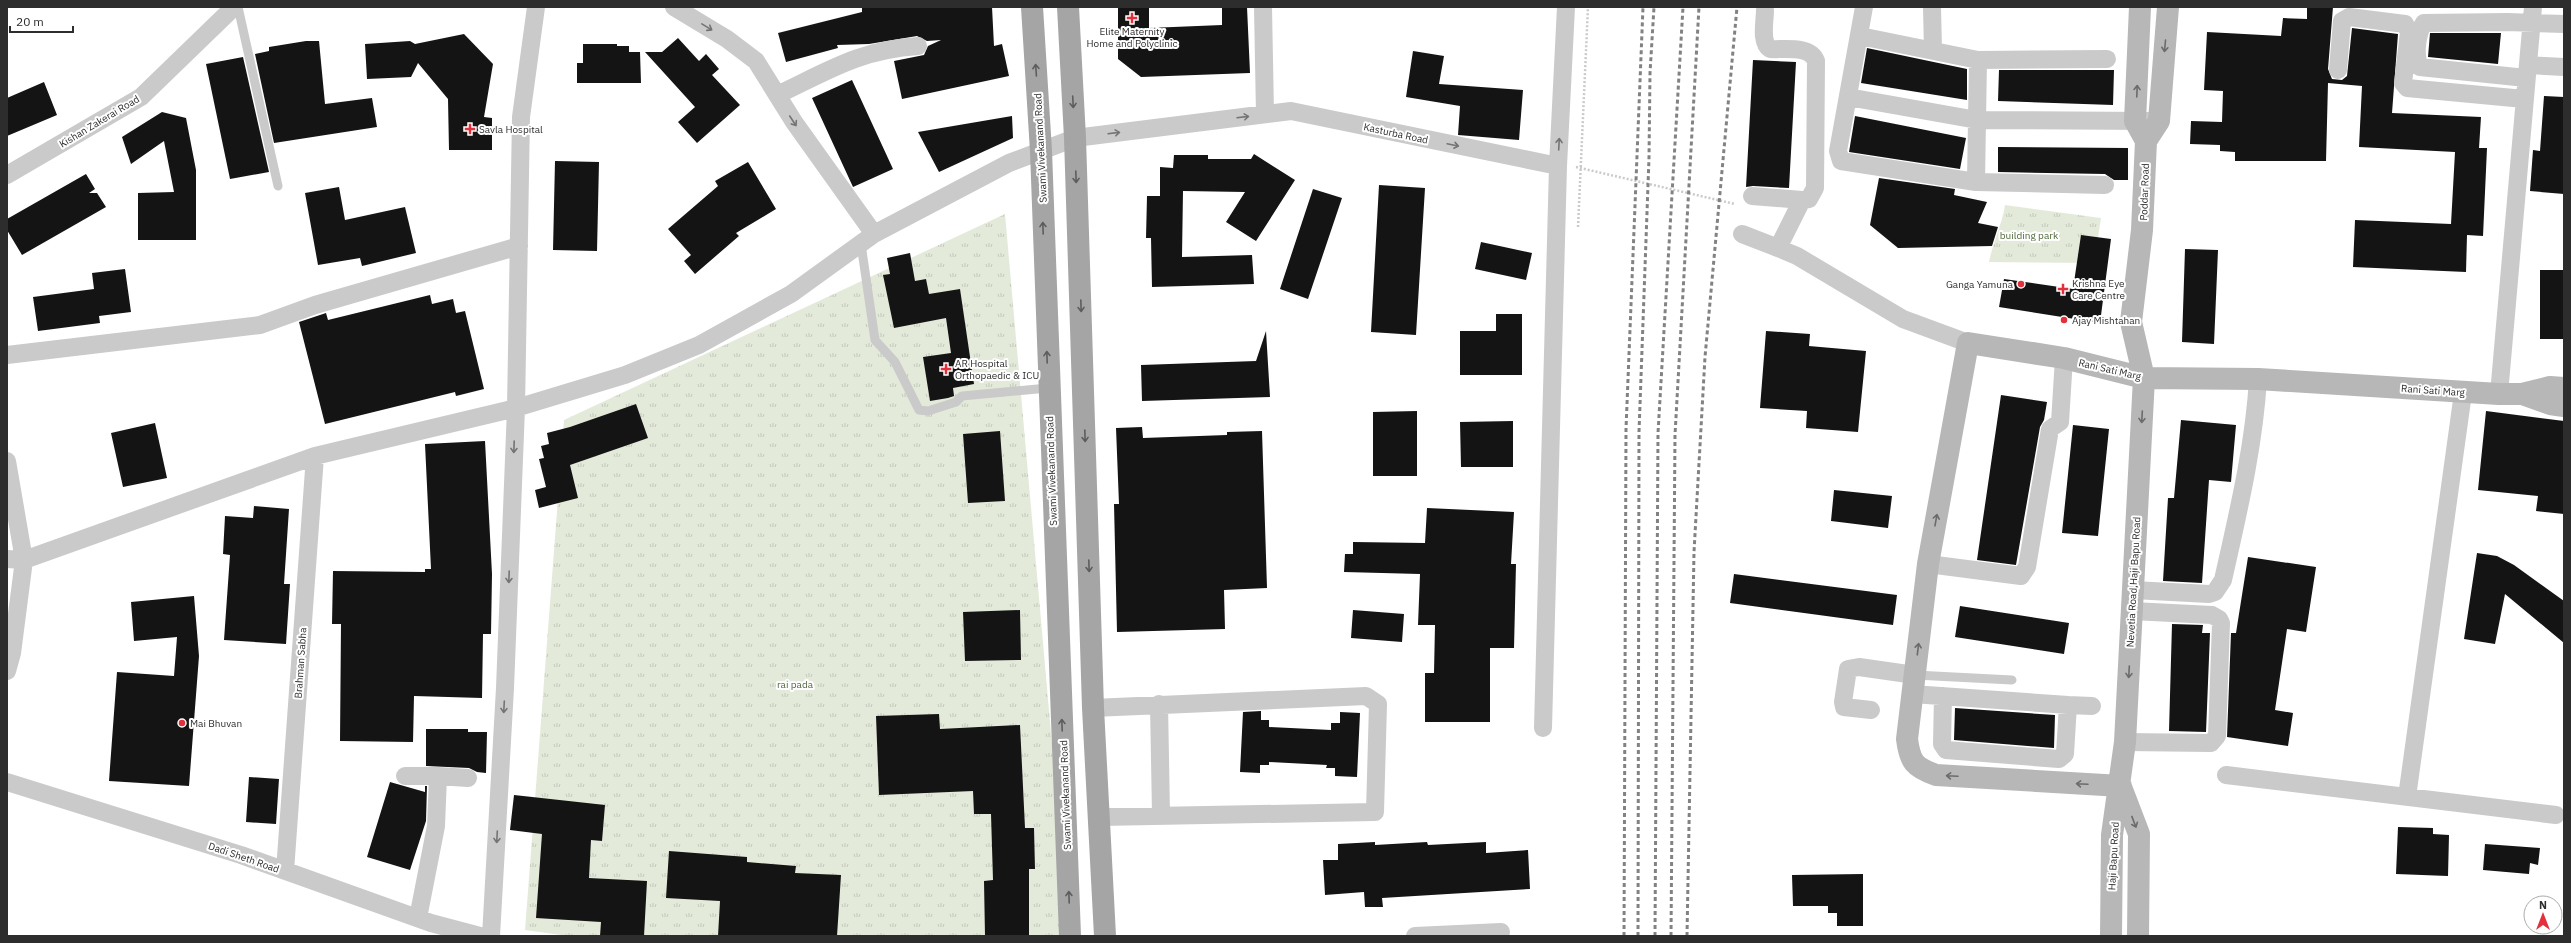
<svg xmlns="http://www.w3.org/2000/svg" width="2571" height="943" font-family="'IBM Plex Sans',sans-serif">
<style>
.grass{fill:url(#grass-tufts)}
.building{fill:#141414}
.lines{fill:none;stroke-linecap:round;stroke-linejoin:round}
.path{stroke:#cacaca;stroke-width:2.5;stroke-dasharray:2 2;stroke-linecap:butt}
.lane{stroke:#cacaca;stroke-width:9}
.street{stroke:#cacaca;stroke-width:18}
.secondary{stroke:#b7b7b7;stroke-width:22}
.primary{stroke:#a5a5a5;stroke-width:22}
.rail{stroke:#828282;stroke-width:3;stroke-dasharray:4 3;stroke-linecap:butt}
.oneway{stroke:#747474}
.oneway2{stroke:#6b6b6b}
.oneway3{stroke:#5d5d5d}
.poi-dot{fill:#e2303d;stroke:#fff;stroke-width:1.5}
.labels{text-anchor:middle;stroke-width:4;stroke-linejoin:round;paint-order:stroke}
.poi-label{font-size:10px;fill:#2d2d2d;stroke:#fff;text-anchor:start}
.street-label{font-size:10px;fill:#2d2d2d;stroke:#fff}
.park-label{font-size:10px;fill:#50673b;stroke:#fff}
</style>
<defs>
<pattern id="grass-tufts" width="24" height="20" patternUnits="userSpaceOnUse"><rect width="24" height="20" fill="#e3eada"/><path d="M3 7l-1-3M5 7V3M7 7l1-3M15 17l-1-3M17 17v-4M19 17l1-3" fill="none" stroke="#c3c9bb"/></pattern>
</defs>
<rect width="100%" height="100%" fill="#fff"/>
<path class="grass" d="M2005 205 2101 218 2094 263 1989 262C1993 242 2002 225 2005 205Z
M1005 214 1069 936H568L525 930 564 420Z"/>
<path class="building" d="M862 7H992L994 46 1002 44 1009 76 902 99 894 61 924 55 928 46 941 40 927 41 917 36 869 44 837 45 838 48 786 62 778 33 862 12Z
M1118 7H1149V28L1222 25V7H1247L1250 73 1141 77 1118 59Z
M2307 7H2333L2328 69 2332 79 2342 80 2347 76 2352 28 2398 34 2392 113 2481 117 2479 148H2487L2483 236 2467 235 2466 272 2353 267 2355 220 2451 224 2455 152 2359 147 2362 86 2328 83 2326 161H2235V152L2220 151V145L2190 144 2191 121 2222 122 2223 91 2204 90 2207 32 2281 36 2283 18 2307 19Z
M2430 33H2501L2498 64 2428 57Z
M464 34 493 64 484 117 492 118V150H449L448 99 418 63 411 77 367 79 365 44 410 41 415 44Z
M678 38 699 61 706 54 719 69 712 75 740 105 697 143 678 122 695 107 645 52H662Z
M306 41H319L325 104 372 98 377 127 274 143 255 54 269 51V47Z
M583 44H617V46H629V52H640L641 83H577V63H583Z
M1867 48 1967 69V100L1861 83Z
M1413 51 1444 56 1439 84 1523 90 1519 140 1458 135 1460 106 1406 97Z
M243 57 269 172 230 179 206 64Z
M1753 60 1796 62 1789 188 1753 186 1746 187Z
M1999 70H2114L2113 105 1998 101Z
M852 80 893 169 853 187 812 98Z
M44 82 57 115 7 136V98Z
M2544 96 2564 97V194L2530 191 2533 150 2540 151Z
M162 112 186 118 196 170V240H138V193L174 192 164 141 131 164 122 137Z
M1012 116 1013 138 939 172 918 132Z
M1855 116 1966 138 1960 169 1849 152Z
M1998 147 2128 148V180H2114L2105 174 1998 172Z
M1254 154 1295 180 1256 241 1226 222 1245 192 1183 191 1182 257 1252 255 1254 284 1152 287 1151 238H1146L1147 196H1160V167L1173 168 1174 155H1208V159H1251Z
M555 161 599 162 597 251 553 250Z
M748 162 776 209 736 233 739 236 695 274 684 261 691 255 668 229 718 186 715 181Z
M86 174 95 189 89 193H97L106 207 22 255 7 230V219Z
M1879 178 1955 189 1954 195 1987 202 1978 223 1998 227 1992 246 1898 248 1870 225Z
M1379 185 1425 188 1416 335 1371 332Z
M339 187 345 220 405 207 416 253 362 266 360 258 318 265 305 193Z
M1313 189 1342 198 1308 299 1280 289Z
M2081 235 2111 239 2100 323 1999 307 2004 279 2073 289Z
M1481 242 1532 253 1526 280 1475 269Z
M2185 249 2218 250 2214 344 2182 342Z
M910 253 915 281 926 279 929 294 960 289 974 384 953 388 954 396 948 398 930 401 923 357 951 353 946 318 894 328 883 275 890 274 887 258Z
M125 269 131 312 99 316 100 323 38 331 33 297 94 289 92 273Z
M2540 270H2564V339H2540Z
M430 295 432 304 453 299 456 313 465 311 484 389 456 396 455 392 325 424 299 322 326 313 328 320Z
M1496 314H1522V375H1460V331H1496Z
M1266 331 1270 397 1142 401 1141 365 1256 361Z
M1766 331 1810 334 1809 346 1866 351 1858 432 1806 428 1807 411 1760 408Z
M2001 395 2047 402 2044 420 2040 427 2016 565 1977 560Z
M636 404 648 438 570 465 578 498 539 508 535 490 546 487 539 459 544 458 541 446 549 444 547 433 570 427Z
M1417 411V476H1373V412Z
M2486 411 2564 421V514L2536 511 2538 496 2478 490Z
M2181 420 2236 425 2231 482 2209 480 2202 583 2163 581 2168 498H2174Z
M1513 421V467H1461L1460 422Z
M155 423 167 478 123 487 111 433Z
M2073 425 2109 429 2098 536 2062 533Z
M1142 427 1143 438 1227 435V432L1262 431 1267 588 1224 590 1225 629 1117 632 1114 504H1119L1116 428Z
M1000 431 1005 501 968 503 963 434Z
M485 441 492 574 491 634H483L482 698 414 696 413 742 340 741 341 624H332L333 571 425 572V569H431L425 444Z
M1834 490 1892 496 1888 528 1831 521Z
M254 506 289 509 284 584H290L286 644 224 640 230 555 223 554 225 516 253 518Z
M1427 508 1514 512 1511 564H1516L1514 648H1490V722H1425V673H1434L1435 625H1418L1420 574 1344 572 1345 554H1353V542L1425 543Z
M2477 553 2497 556 2514 565 2564 601V643L2505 594 2495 644 2464 639Z
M2248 557 2316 567 2306 632 2287 629 2275 710 2293 713 2288 746 2227 737 2231 633H2236Z
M1734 574 1897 595 1893 625 1730 603Z
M194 596 199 656 189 786 109 781 117 672 174 676 177 637 134 641 131 602Z
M1960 606 2069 623 2064 654 1955 637Z
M1020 610 1021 660 965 661 963 612Z
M1353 610 1404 614 1402 642 1351 638Z
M2172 624 2203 625 2202 633H2210L2206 732 2169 731Z
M1955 708 2055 715 2054 748 1954 740Z
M1261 711V720H1269V727L1331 730V723H1340V712L1360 713 1357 777 1335 776V768H1326L1327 765 1269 762V765H1260V773L1240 772 1243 712Z
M939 714 940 729 1020 725 1025 828H1034L1035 869H1029V936H985L984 881 993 880 991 814H974L973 791 879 795 876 716Z
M426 729H468V732H487L486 773 477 772 469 768 426 766Z
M249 777 279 779 276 824 246 822Z
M390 782 425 792V786H427L426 821 410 870 367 857Z
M514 795 605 805 602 841 591 840 589 878 647 881 644 936H600L601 922 536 918 542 834 510 830Z
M2398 827 2433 828V834L2449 835 2448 876 2396 874Z
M1375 842V845L1427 842 1428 845 1486 842V853L1528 850 1530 889 1382 898 1383 907H1365L1364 892 1325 895 1323 860H1338V844Z
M2485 844 2540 848 2538 865 2530 863 2529 874 2483 870Z
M669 851 747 857V862L796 866 795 873 841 875 837 936H718L720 901 666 898Z
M1863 874V926H1837V913H1828V906H1793L1792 875Z"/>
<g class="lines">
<path class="path" d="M1576 167 1735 204
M1578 227 1588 7"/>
<path class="lane" d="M238 7 278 186
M861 244 875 340 895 362 919 410 928 411 956 402 962 396 1048 388
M1915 675 2012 680"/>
<path class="street" d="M674 7 727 39 756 61 794 122 874 234
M1263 7 1265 114
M1864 7 1838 151 1841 161 1976 182 2105 185
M1932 7 1933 51
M1860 36 1978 60 2107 59
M2528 65 2564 67
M2338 70 2342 21 2349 17 2405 24 2409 32 2403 83 2407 88 2524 99
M2526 78 2420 67C2414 55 2417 33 2424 23L2508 22 2564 24
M777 95C828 71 859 50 918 46
M1848 97 1977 120 2149 121
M7 175 141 97 234 7
M1976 182 1978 60
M1752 196 1802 200 1809 199 1815 188 1816 61C1810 45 1784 50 1770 49 1760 42 1765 21 1765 10
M1802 200 1778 248 1797 256 1903 319 1968 343
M1742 234 1778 248
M7 355 260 325 315 305 519 246
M2499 394 2533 7
M7 461 24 560 12 653 7 671
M7 559 24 560 315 456 516 408 625 375 699 345 791 294 874 234 1009 163 1075 138 1291 111 1558 166 1566 7
M1928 564 2021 576 2027 567 2050 429 2060 422 2064 358
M2133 590 2209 594 2215 592 2223 580C2238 513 2254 447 2258 379
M1912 694 2068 705 2065 754 2059 759 1946 750 1942 744 1943 696
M1159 704 1161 814
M2068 705 2092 706
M1093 708 1366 696 1378 704 1375 812 1100 817
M1871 710 1844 707 1843 702 1848 669 1859 667 1915 675
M1543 728 1558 166
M2125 742 2211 743 2217 736 2221 623 2219 619 2212 615 2132 611
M2226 775 2556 815
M405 776H438L436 826 418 918
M438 776 468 778
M7 782 241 855 431 923 480 936
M2407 797 2463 393
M285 871 315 456
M491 936 505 688 516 408 521 117 536 7
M1415 936 1501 932"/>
<path class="secondary" d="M2146 141 2159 121 2168 7
M2522 394 2550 404 2564 406
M2121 786 1936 775C1914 767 1910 762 1907 739L1928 564 1968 343 2064 358 2144 378 2258 379 2499 394H2522L2550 387 2564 388
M2121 787 2139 834 2138 936
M2111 936 2112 835 2125 742 2144 378 2131 322 2142 230 2146 141 2135 121 2140 7"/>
<path class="primary" d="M1032 7 1041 151 1070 936
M1068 7 1075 138 1093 708 1105 936"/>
<path class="rail" d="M1624 936 1626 429 1643 7
M1638 936 1639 432 1649 158 1650 73 1654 7
M1655 936 1658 433 1683 7
M1671 936 1675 435 1699 7
M1687 936 1694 552 1705 357 1737 7"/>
</g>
<defs><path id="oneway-shaft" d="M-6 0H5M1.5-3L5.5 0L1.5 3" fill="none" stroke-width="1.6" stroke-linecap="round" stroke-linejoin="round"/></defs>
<g class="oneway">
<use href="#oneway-shaft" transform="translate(707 27) rotate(31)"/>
<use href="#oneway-shaft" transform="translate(1243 117) rotate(-7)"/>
<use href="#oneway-shaft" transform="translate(793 121) rotate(57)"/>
<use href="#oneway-shaft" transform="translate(1114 133) rotate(-7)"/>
<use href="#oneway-shaft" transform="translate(1559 144) rotate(-87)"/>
<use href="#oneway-shaft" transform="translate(1453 145) rotate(12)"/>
<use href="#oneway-shaft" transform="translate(514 447) rotate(92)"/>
<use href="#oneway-shaft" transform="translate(509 577) rotate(92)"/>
<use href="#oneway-shaft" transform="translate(504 707) rotate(93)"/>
<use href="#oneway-shaft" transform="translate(497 837) rotate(93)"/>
</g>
<g class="oneway2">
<use href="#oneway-shaft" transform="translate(2165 46) rotate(95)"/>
<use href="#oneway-shaft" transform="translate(2137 91) rotate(-88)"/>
<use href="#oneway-shaft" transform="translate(2142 417) rotate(93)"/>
<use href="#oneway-shaft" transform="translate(1936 520) rotate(-80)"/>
<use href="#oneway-shaft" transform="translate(1918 649) rotate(-83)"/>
<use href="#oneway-shaft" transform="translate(2129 672) rotate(93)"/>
<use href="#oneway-shaft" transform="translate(1952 776) rotate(-177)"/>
<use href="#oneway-shaft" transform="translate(2082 784) rotate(-177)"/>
<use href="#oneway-shaft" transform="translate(2134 822) rotate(69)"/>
</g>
<g class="oneway3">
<use href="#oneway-shaft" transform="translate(1036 70) rotate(-94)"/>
<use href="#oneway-shaft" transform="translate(1073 102) rotate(87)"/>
<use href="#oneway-shaft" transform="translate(1076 177) rotate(88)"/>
<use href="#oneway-shaft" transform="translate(1043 228) rotate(-92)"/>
<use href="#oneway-shaft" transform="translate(1081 306) rotate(88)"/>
<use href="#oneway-shaft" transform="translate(1047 357) rotate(-92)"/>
<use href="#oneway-shaft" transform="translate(1085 436) rotate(88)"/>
<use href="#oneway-shaft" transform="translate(1089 566) rotate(88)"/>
<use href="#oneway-shaft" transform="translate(1062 725) rotate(-92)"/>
<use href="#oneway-shaft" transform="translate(1069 897) rotate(-92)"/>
</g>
<g class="poi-dot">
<path d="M1130 12h4v4h4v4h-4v4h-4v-4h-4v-4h4z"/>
<path d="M468 123h4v4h4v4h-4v4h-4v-4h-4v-4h4z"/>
<circle cx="2021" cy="284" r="4"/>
<path d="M2061 283h4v4h4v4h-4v4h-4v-4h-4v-4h4z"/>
<circle cx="2064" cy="320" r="4"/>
<path d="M944 363h4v4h4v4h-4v4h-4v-4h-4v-4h4z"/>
<circle cx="182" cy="723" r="4"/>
</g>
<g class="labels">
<g class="poi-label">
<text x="1132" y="35" text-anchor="middle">Elite Maternity<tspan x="1132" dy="12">Home and Polyclinic</tspan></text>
<text x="479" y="133">Savla Hospital</text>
<text x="2072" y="287">Krishna Eye<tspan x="2072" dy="12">Care Centre</tspan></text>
<text x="2013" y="288" text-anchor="end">Ganga Yamuna</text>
<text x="2072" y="324">Ajay Mishtahan</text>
<text x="955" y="367">AR Hospital<tspan x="955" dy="12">Orthopaedic &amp; ICU</tspan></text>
<text x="190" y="727">Mai Bhuvan</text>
</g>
<g class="street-label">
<text transform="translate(99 121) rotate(-31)" y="4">Kishan Zakerai Road</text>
<text transform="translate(1396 133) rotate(12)" y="4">Kasturba Road</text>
<text transform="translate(1040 148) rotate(-93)" y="4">Swami Vivekanand Road</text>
<text transform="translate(2144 192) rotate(-88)" y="4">Poddar Road</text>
<text transform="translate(2110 369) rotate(13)" y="4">Rani Sati Marg</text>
<text transform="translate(2433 390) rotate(4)" y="4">Rani Sati Marg</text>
<text transform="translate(1051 471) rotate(-92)" y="4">Swami Vivekanand Road</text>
<text transform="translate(2133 582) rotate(-87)" y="4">Nevetia Road,Haji Bapu Road</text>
<text transform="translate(300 663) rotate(-86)" y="4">Brahman Sabha</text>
<text transform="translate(1065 795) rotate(-92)" y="4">Swami Vivekanand Road</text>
<text transform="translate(2113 856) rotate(-87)" y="4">Haji Bapu Road</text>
<text transform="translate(244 857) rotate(19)" y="4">Dadi Sheth Road</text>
</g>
<g class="park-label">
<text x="2029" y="239">building park</text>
<text x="795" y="688">rai pada</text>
</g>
</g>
<rect width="2571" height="943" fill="none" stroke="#2d2d2d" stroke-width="16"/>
<g transform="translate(2543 915)"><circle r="19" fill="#ffffff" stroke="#ababab"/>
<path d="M0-3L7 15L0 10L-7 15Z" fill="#e2303d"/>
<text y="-6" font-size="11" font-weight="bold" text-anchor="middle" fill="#2d2d2d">N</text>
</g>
<path d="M10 26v6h63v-6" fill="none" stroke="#2d2d2d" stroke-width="2"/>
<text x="16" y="26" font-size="12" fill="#2d2d2d" stroke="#ffffff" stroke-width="3" paint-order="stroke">20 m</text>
</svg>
